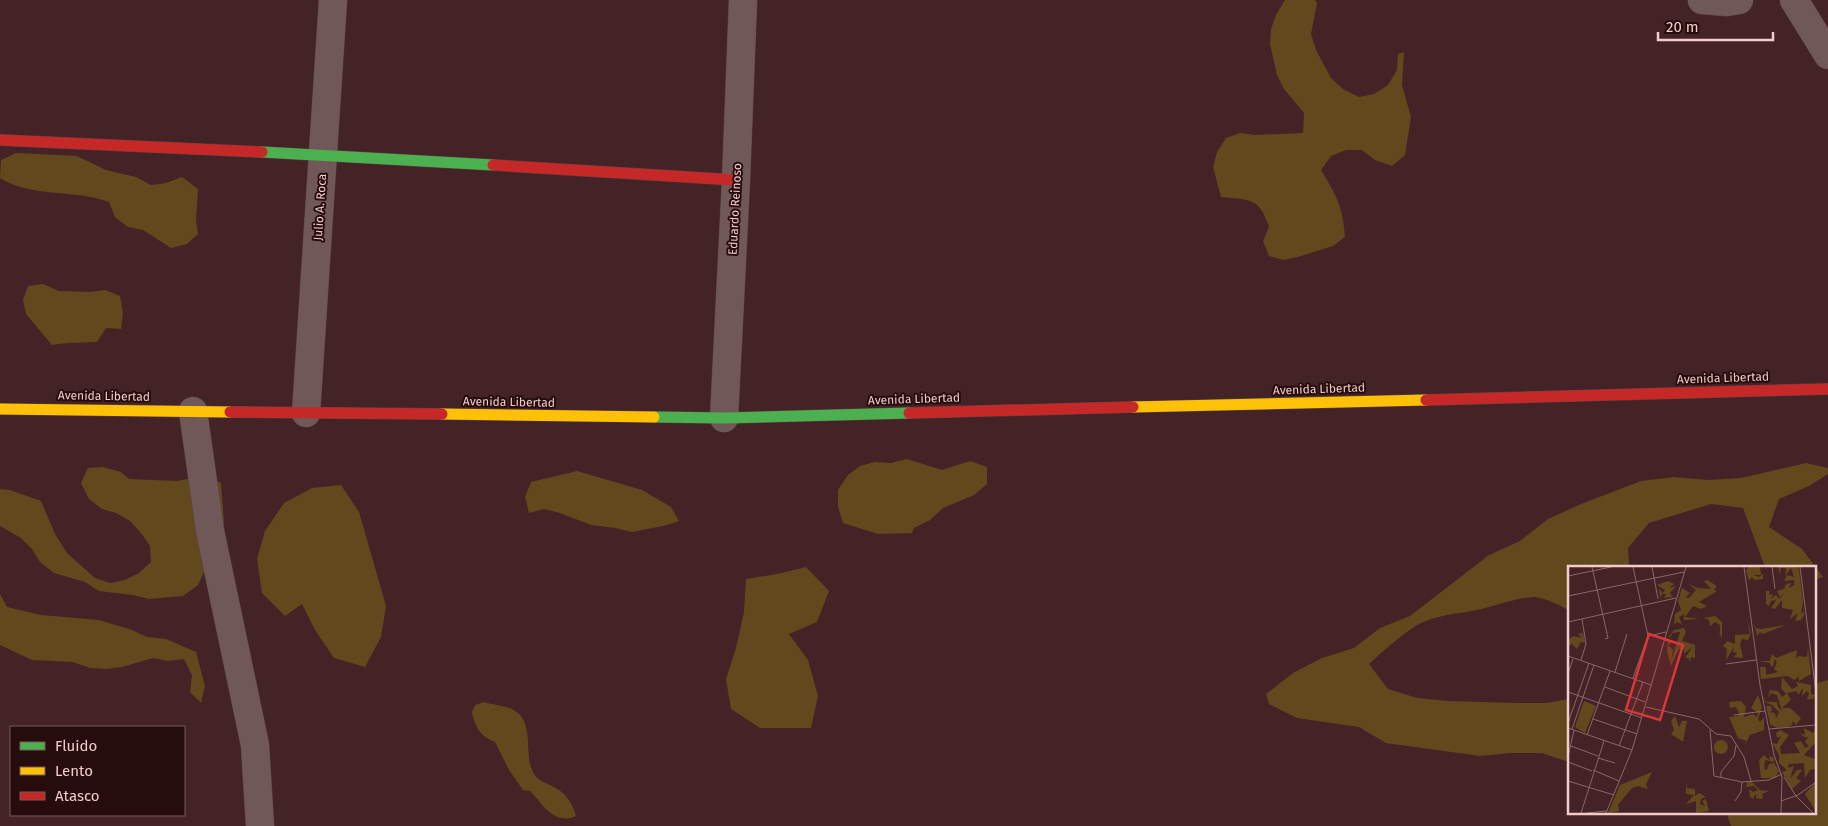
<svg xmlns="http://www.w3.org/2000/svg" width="1828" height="826" font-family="'Fira Sans',sans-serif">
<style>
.green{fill:#62481d}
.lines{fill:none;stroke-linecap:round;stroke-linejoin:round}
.street-casing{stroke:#5b4042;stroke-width:29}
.fast-casing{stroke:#5b4042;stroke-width:12}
.slow-casing{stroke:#5b4042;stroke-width:12}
.jam-casing{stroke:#5b4042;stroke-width:12}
.street{stroke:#715858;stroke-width:28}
.fast{stroke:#4caf50;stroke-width:11}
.slow{stroke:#ffc107;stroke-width:11}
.jam{stroke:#c62828;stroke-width:11}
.labels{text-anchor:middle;stroke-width:4;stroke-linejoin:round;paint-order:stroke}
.street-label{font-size:12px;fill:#f2ccca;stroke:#260c0d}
.inset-road{fill:none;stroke:#8a6768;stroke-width:1}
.view{fill:#d93838;fill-opacity:0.15;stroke:#d93838;stroke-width:2.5}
.inset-edge{fill:none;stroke:#f2ccca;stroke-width:2.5}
</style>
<rect width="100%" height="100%" fill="#442326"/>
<path class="green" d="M1285 0H1315L1317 3 1311 34 1316 50 1331 78 1343 89 1359 97 1374 94 1388 85 1397 70 1398 54 1404 52 1402 85 1411 117 1405 155 1392 166 1375 160 1362 150H1346L1331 156 1321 170C1336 195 1343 206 1345 237L1333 246 1301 256 1284 260 1269 256 1263 241 1269 227C1259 197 1250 200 1221 197L1213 167 1217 152 1226 138 1240 133 1256 135 1303 133 1304 113 1284 89 1277 75 1270 44 1271 29 1276 15Z
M16 153 77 156 106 170 136 177 151 185 166 183 182 177 198 189 196 220 198 234 187 244 171 248 143 230 128 227 115 217 109 202C75 189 31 198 0 178L1 160Z
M43 284 59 291 90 292 105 290 120 296 123 313 121 329 106 328 97 342C82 343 67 342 52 345L26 314 23 300 28 286Z
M907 459 942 470 970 461 987 467V484L974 495 943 508 930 520 914 528 912 533 878 534 843 523 838 507V490L848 475 860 466 875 462 891 463Z
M1806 463 1828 468V474L1809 486 1779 499 1769 527 1802 549 1823 577 1814 580V567H1765L1743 508 1711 504 1649 523 1628 548 1629 567H1569V611C1563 606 1542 597 1534 597 1514 598 1496 606 1477 610 1457 614 1435 615 1417 625 1400 636 1384 650 1369 664L1388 689 1417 698 1448 701 1514 703H1546L1569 699V762L1542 753H1511L1480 756 1386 743 1359 727 1297 718 1269 704 1266 694 1293 673 1322 658 1354 648 1380 628 1410 616 1489 555 1520 541 1548 519 1581 504 1641 481 1674 477 1708 480 1741 478Z
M103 467 121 472 129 479 176 481 205 476 221 483 224 523 219 539 198 585 183 596 149 599 133 595 99 591 85 582 54 573 40 562 32 549 21 538 0 526V489L10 490 41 501 55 534 67 553 95 578 110 583 125 580 139 573 151 562 150 546 141 533 130 521 116 513 102 509 89 499 81 483 88 468Z
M577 471 642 490 671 507 679 521 663 526 632 532 615 528 591 525 560 513 544 509 529 513 525 497 531 482Z
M341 485 359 512 386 606 381 637 365 667 334 658 315 630 302 604 285 616 262 593 257 559 265 531 284 503 312 488Z
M806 567 829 591 817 622 789 634 808 660 818 696 811 728H760L731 709 726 679 736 648 744 612 746 579 777 574Z
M0 594 7 607 41 615 99 620 132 630 147 637 166 639 196 652 205 686 201 703 190 692 192 675 184 659 168 661 153 658 122 667 107 669 90 668 73 662 32 660 0 645Z
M1828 680V826H1731L1726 812H1814V684Z
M484 702C496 706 511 705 520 715 533 730 524 757 534 774 538 780 543 782 550 785 564 791 572 801 576 816 554 826 543 804 530 791L523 790 509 770 495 742C480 736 475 727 472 712L475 705Z"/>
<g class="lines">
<defs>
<path id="street" d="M1702 0 1727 2 1739 0
M1794 0 1828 55
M193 411 210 531 255 745 260 826
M306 413 333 0
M724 418 736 180 743 0"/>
<path id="fast" d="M262 152 493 165
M654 417 724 418 909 413"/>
<path id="slow" d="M1133 407 1426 400
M0 409 230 412
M442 414 654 417"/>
<path id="jam" d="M0 140 262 152
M493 165 736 180
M1426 400 1828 389
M230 412 442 414
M909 413 1133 407"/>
</defs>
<use href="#street" class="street-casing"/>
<use href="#fast" class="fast-casing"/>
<use href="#slow" class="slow-casing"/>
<use href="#jam" class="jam-casing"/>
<use href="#street" class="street"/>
<use href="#fast" class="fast"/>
<use href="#slow" class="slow"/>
<use href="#jam" class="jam"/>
</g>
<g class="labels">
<g class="street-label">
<text transform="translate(320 207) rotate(-86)" y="4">Julio A. Roca</text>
<text transform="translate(735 209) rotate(-87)" y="4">Eduardo Reinoso</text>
<text transform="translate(1723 378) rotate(-2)" y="4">Avenida Libertad</text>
<text transform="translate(1319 389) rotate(-2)" y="4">Avenida Libertad</text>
<text transform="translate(104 396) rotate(1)" y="4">Avenida Libertad</text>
<text transform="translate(914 399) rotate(-2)" y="4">Avenida Libertad</text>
<text transform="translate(509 402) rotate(1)" y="4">Avenida Libertad</text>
</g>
</g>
<g transform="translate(1568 566)">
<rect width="248" height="248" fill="#442326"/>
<path d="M180 1H192L193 9H185L191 11 195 8V13L186 14 184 11 181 15 178 5ZM210 1H229L231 3 235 36 233 48 236 45V49L233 54 227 55 230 47 222 53 225 44 214 42V34L207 43 203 42 208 34 203 35 201 40 198 38V25H202L201 29 205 28 203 33 208 29 211 33 217 26 212 31 209 25 216 23 218 18 223 17 221 22 226 19V14L216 15 219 9 226 11 223 2 217 10 218 2H213L212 8ZM139 14 149 20 146 24 149 25 131 36 139 40 133 43 125 40 117 51 131 53 116 54V48L111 51 114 59 110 56 106 58 107 48 113 44 110 35 114 22 122 27 118 31 121 32 128 24 120 18 130 22 143 23 136 15ZM100 15 106 18 101 22 108 20 102 27 105 31 96 32 98 28H94L92 32 91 23 95 27 97 24 89 19ZM147 50 154 56V72L151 67H147H152V59L147 56 142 60 141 54 136 52ZM179 52 183 67 180 74 174 73 172 78 175 92 166 91 169 87 165 86 166 81 158 94 159 83 155 80 159 75 167 78V69L182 68ZM186 57 188 62 193 63 218 59 195 68 192 66 189 70ZM116 62 118 66 114 75 127 79V92L123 91 122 97 121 92H117L125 80 116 88V83H111L103 100 99 85 100 75 105 76 100 79 105 84 103 96 112 66 104 67 102 72 101 70 106 64ZM15 67 17 77 13 76 9 83 4 78 0 80V74L5 70 14 72 10 68ZM240 81 243 108 231 115V111L226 114 220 110 193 113 192 101H198V109L210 106 206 103 209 96 206 93V99L203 101 202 97 191 95H202L204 88 208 92 229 84 228 93 230 90 239 91ZM214 111 224 123 230 120 228 116 243 119V128L247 129 245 133H239L241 127 239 125 234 130 235 122 230 129 229 125 219 127 223 134 214 142H222L233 152 228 159 225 155 223 160 209 162 202 158 198 140H203L204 145 201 146 207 147 208 152 211 146 204 139 197 136 195 128 198 136H209L210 141 214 145 209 129 203 127 200 132 202 124 210 125 214 131 218 128 213 122ZM190 129 194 141 190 153 192 156 196 151V164L182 169 177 179 178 175 170 172 161 151 170 150 171 147 168 141 162 142 161 136 173 135 178 141 176 151 185 148 189 151 190 147 183 142ZM16 135 28 140 17 167 7 161ZM107 150 111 161 114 155H119L115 176 103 168 106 164 103 155ZM236 162 245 167 247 164V177L236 189 247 193V203L242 204 237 212 236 197 221 198 220 202 226 200 222 213 229 204H234L228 212 233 215 224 223 214 206 219 204 211 197V189L204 177 209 178 213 170 209 172 208 167 212 164 221 169 212 181 213 188 232 187 226 177 233 175 237 182 241 180 237 176 240 171H236L232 167 237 169ZM146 181a7 7 0 1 1 14 0a7 7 0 1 1-14 0ZM196 189 201 194 202 190 206 192V196L197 194 196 203 199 204 201 198 206 197 211 205 207 212H193L191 194ZM84 206 78 218 80 223 70 220 64 222 50 239 51 245 40 247 52 219ZM183 215 192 224 201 225 194 228 195 233 188 232V227L185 233 182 231 181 223 185 226 190 224 186 220 178 221 179 216ZM118 216 119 222 127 223V230L131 227 138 231 133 233 132 238 137 240 134 235 138 233 141 245 128 247V235L118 238 126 229 118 228ZM247 217V244L237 228Z" fill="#62481d"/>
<path class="inset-road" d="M24 1 40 72 37 73M84 1 90 33M176 1 192 119 206 189 214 211 213 247M204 1 207 23M232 1 248 127M0 10 43 1M0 30 116 6M0 56 108 32M80 70 98 66M0 90 83 119M13 94 18 78 14 53M158 98 188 94M47 106 59 68M0 108 5 93M65 112 80 70 65 1M37 121 77 136M0 126 74 152M78 141 131 153 148 168 163 170 176 191 183 215M166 149 197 145M25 153 69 168M0 157 21 97M0 162 64 184M4 163 26 99M201 163 248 159M142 164 146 210 174 216 201 214 214 208M19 169 42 105M3 180 30 190M51 180 75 116M0 191 6 164M30 192 47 197M0 196 24 205M25 204 51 215M216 211 228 230 245 247M153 212V206L166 190 168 179M0 215 46 229M167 235 173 226 174 216M213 235 230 229 248 216M13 247 36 175M19 247 38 245M38 247 64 184 118 1"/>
<path class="view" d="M81 68 115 79 92 154 58 144Z"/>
<rect width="248" height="248" class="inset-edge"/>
</g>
<rect x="10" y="726" width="175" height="90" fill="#260c0d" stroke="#785959"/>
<rect x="20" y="742" width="25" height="8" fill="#4caf50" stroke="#785959"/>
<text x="55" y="751" font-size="15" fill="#f2ccca">Fluido</text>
<rect x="20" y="767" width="25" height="8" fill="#ffc107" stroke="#785959"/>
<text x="55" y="776" font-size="15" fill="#f2ccca">Lento</text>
<rect x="20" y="792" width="25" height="8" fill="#c62828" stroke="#785959"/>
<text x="55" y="801" font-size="15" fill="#f2ccca">Atasco</text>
<path d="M1658 32v8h115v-8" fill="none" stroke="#f2ccca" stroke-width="2.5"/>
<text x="1666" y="32" font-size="15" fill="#f2ccca" stroke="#260c0d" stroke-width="4" paint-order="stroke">20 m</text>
</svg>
